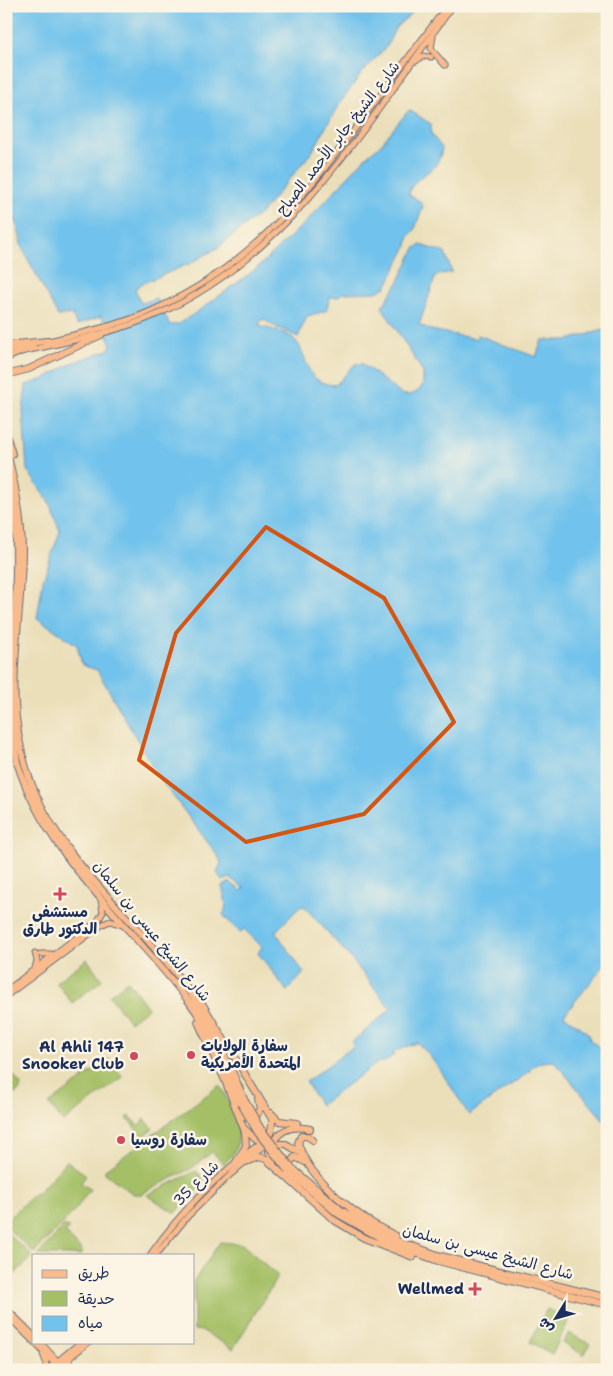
<svg xmlns="http://www.w3.org/2000/svg" width="613" height="1376" font-family="'Shantell Sans','Playpen Sans Arabic',sans-serif">
<style>
.green{fill:#a4bf65;stroke:#607762}
.water{fill:#71c2ec;stroke:#4678a5}
.lines{fill:none;stroke-linecap:round;stroke-linejoin:round}
.major-casing{stroke:#646d7e;stroke-width:7}
.highway-casing{stroke:#646d7e;stroke-width:8}
.major{stroke:#fabb8c;stroke-width:5}
.highway{stroke:#fabb8c;stroke-width:6}
.highway-bridge-casing{stroke:#646d7e;stroke-width:8;stroke-linecap:butt}
.highway-bridge{stroke:#fabb8c;stroke-width:6}
.marked{fill:none;stroke:#d45514;stroke-width:4;stroke-linejoin:round}
.poi-dot{fill:#d1495b;stroke:#fcf5e5;stroke-width:2}
.labels{text-anchor:middle;stroke-width:5;stroke-linejoin:round;paint-order:stroke}
.street-label{font-size:15px;fill:#1b2f5e;stroke:#fcf5e5}
.poi-label{font-size:15px;font-weight:bold;fill:#1b2f5e;stroke:#fcf5e5;text-anchor:start}
</style>
<rect width="100%" height="100%" fill="#fcf5e5"/>
<filter id="ink" filterUnits="userSpaceOnUse"><feTurbulence type="fractalNoise" baseFrequency=".02" numOctaves="2"/><feDisplacementMap in="SourceGraphic" scale="10" xChannelSelector="R" yChannelSelector="G"/><feConvolveMatrix kernelMatrix="1 2 1 2 8 2 1 2 1" color-interpolation-filters="sRGB"/></filter>
<filter id="wash" filterUnits="userSpaceOnUse"><feTurbulence type="fractalNoise" baseFrequency=".0096" numOctaves="4" result="noise"/><feDisplacementMap in="SourceGraphic" scale="20" xChannelSelector="R" yChannelSelector="G"/><feGaussianBlur stdDeviation="1.12" result="paint"/><feColorMatrix in="noise" values="0 0 0 0 0 0 0 0 0 0 0 0 0 0 0 0 0 1.4 0 .05"/><feComposite in="paint" operator="in"/></filter>
<g filter="url(#wash)">
<rect width="100%" height="100%" fill="#ebdfba"/>
<path class="green" d="M87 959 102 980 72 1003 56 982Z
M128 981 148 1008 130 1022 109 995Z
M109 1059 123 1077 63 1122 49 1104Z
M6 1066 21 1085 20 1090 6 1100Z
M220 1085C233 1112 252 1139 224 1164L212 1152 192 1168 141 1194H133L105 1173V1170Z
M130 1116 137 1125H141L145 1119 153 1129 142 1137 127 1118Z
M67 1161 86 1175 81 1183 90 1189 72 1214 34 1253 6 1227V1221L35 1193 37 1194Z
M196 1171 205 1181 175 1213 147 1195Z
M64 1226 69 1228 65 1233 83 1252 81 1255H38Z
M6 1232 32 1256 6 1284Z
M220 1242 242 1244 278 1276 233 1349 203 1331 194 1330V1281Z
M547 1309 569 1320 552 1354 530 1342Z
M569 1333 590 1344 584 1355 563 1343Z"/>
<path class="water" d="M6 6H420L396 27 387 46 361 74 339 104 312 152 262 212 219 247 191 263 141 284 135 289 140 302 144 303 156 298 170 325 179 324 200 310 256 269 305 223 365 158 380 145 409 110 431 124V134L442 148C441 153 440 159 437 163 429 175 410 179 409 195L420 201 423 207 414 231 409 236 407 246 386 287 376 292 342 293 338 297H330L326 311 307 316 298 337 270 324 265 320H261L259 326C269 329 284 331 293 338 311 355 301 384 336 385L355 364H363L401 394C411 397 419 393 423 384V372L382 307 399 281 415 248 421 245 445 253 452 272 436 275 419 325 431 330 476 339 478 335 536 357 542 340H568L607 329V962L564 1015 589 1034 590 1040 607 1053V1124L554 1061 541 1062 530 1068V1071L469 1115C461 1103 427 1046 416 1043L393 1052 394 1055 382 1063 380 1061 320 1105 306 1082 354 1046 352 1042 391 1009 349 956 304 906 300 907 277 930V934L304 973 287 991 258 953 262 947 244 929 240 933 223 915C228 906 225 897 222 887L230 882 241 891 244 888 230 878 222 881 217 872 221 863 218 856 158 776 97 670 82 665 77 645 37 618 43 580 60 531 49 502 27 470 23 411 26 385 42 380 72 363 108 350 111 345 102 316 77 325 71 314 58 316 21 246 20 236 6 189Z"/>
</g>
<g filter="url(#ink)">
<g class="lines">
<defs>
<path id="major" d="M433 36 431 49 445 65
M416 61 423 56 431 57
M44 342C81 333 118 326 153 310 249 267 299 203 360 122 389 83 418 45 447 6
M6 351 33 345
M16 353C65 342 113 334 158 314 292 255 369 118 453 6
M40 954H51
M35 968 37 961 35 953
M6 991 98 921 103 912 101 900
M6 996 103 924 110 921 122 925
M150 1255C182 1210 220 1172 265 1140
M156 1255 188 1216 234 1171
M6 1308 34 1336
M6 1314 34 1342
M34 1342 56 1365
M40 1342 60 1364
M43 1354 46 1362 45 1370
M47 1370 81 1342
M54 1370 89 1342
M68 1370 70 1358"/>
<path id="highway" d="M6 345 47 341
M6 358 18 353
M6 375 29 369 101 335
M6 434 12 454
M6 449C15 482 21 514 22 549 22 629 1 697 29 777 58 860 133 916 184 984 211 1020 227 1060 245 1101
M6 466C31 564 0 667 17 762 47 859 131 924 190 1003 213 1033 224 1070 241 1104
M200 1000 272 1119C274 1145 250 1155 233 1172
M198 1022 224 1078 245 1132 246 1146 236 1162
M237 1109 244 1116 254 1118 260 1109 258 1099
M271 1113 279 1121 297 1123
M246 1130 255 1139 268 1141
M313 1140 307 1136H301L298 1143C310 1182 361 1220 396 1236
M269 1144H286L301 1153
M246 1162 259 1157 266 1159 334 1220 364 1238 413 1257
M273 1163 269 1151C276 1131 289 1124 310 1129
M286 1166 295 1157 305 1162
M291 1167 341 1210 392 1239 441 1256 607 1298
M288 1171 338 1214 389 1243 438 1261 607 1305"/>
</defs>
<use href="#major" class="major-casing"/>
<use href="#highway" class="highway-casing"/>
<use href="#major" class="major"/>
<use href="#highway" class="highway"/>
<defs>
<path id="highway-bridge" d="M245 1101 261 1129 291 1167
M241 1104 258 1133 288 1171"/>
</defs>
<use href="#highway-bridge" class="highway-bridge-casing"/>
<use href="#highway-bridge" class="highway-bridge"/>
</g>
</g>
<path class="marked" d="M266 527 384 598 454 722 364 814 246 842 139 760 176 633Z"/>
<g class="poi-dot">
<path d="M57.5 886.5h5v5h5v5h-5v5h-5v-5h-5v-5h5z"/>
<circle cx="191" cy="1055" r="5"/>
<circle cx="134" cy="1056" r="5"/>
<circle cx="121" cy="1140" r="5"/>
<path d="M472.5 1281.5h5v5h5v5h-5v5h-5v-5h-5v-5h5z"/>
</g>
<g class="labels">
<g class="street-label">
<text transform="translate(338 138) rotate(-52)" y="5">شارع الشيخ جابر الأحمد الصباح</text>
<text transform="translate(152 931) rotate(51)" y="5">شارع الشيخ عيسى بن سلمان</text>
<text transform="translate(196 1183) rotate(-45)" y="5">شارع 35</text>
<text transform="translate(488 1252) rotate(15)" y="5">شارع الشيخ عيسى بن سلمان</text>
</g>
<g class="poi-label">
<text x="60" y="917" text-anchor="middle">مستشفى<tspan x="60" dy="17">الدكتور طارق</tspan></text>
<text x="201" y="1051">سفارة الولايات<tspan x="201" dy="17">المتحدة الأمريكية</tspan></text>
<text x="124" y="1052" text-anchor="end">Al Ahli 147<tspan x="124" dy="17">Snooker Club</tspan></text>
<text x="131" y="1145">سفارة روسيا</text>
<text x="464" y="1294" text-anchor="end">Wellmed</text>
</g>
</g>
<rect width="613" height="1376" fill="none" stroke="#fcf5e5" stroke-width="25"/>
<rect x="32" y="1254" width="162" height="90" fill="#fcf5e5" stroke="#a2a6af"/>
<rect x="42" y="1270" width="25" height="8" fill="#fabb8c" stroke="#a2a6af"/>
<text x="78" y="1278" font-size="15" fill="#1b2f5e">طريق</text>
<rect x="42" y="1291" width="25" height="15" fill="#a4bf65" stroke="#a2a6af"/>
<text x="78" y="1304" font-size="15" fill="#1b2f5e">حديقة</text>
<rect x="42" y="1316" width="25" height="15" fill="#71c2ec" stroke="#a2a6af"/>
<text x="78" y="1328" font-size="15" fill="#1b2f5e">مياه</text>
<g transform="translate(556 1318) rotate(233)" stroke="#fcf5e5" stroke-width="4" paint-order="stroke">
<path d="M0-4L9 19L0 12L-9 19Z" fill="#1b2f5e"/>
<text y="-8" font-size="14" font-weight="bold" text-anchor="middle" fill="#1b2f5e">ش</text>
</g>
</svg>
